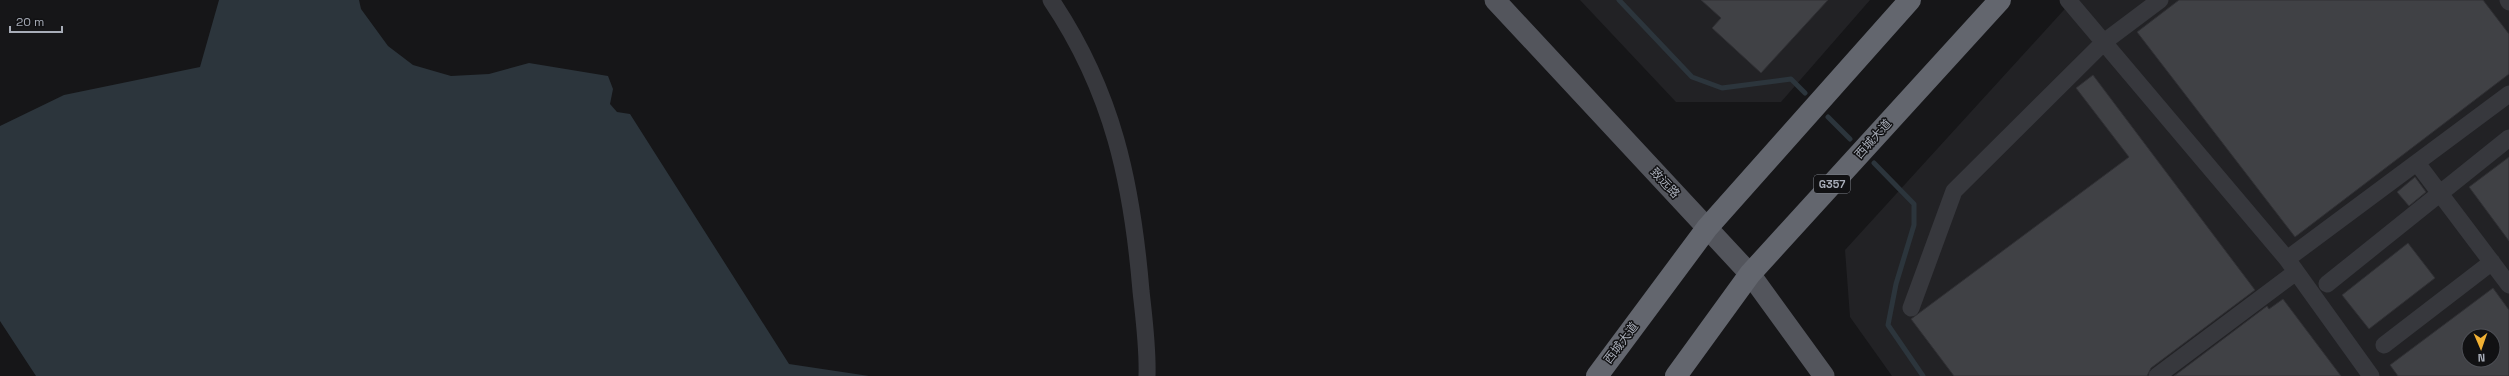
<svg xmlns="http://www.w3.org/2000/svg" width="2509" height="376" font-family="'Space Grotesk','Noto Sans SC',sans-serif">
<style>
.built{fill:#222225;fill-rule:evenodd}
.water{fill:#2c353c}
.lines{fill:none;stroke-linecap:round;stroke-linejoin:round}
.stream{stroke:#2c353c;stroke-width:5}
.building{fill:#404145;stroke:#303034;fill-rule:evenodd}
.minor{stroke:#37383d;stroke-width:17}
.major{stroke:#53555c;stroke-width:21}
.highway{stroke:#63666e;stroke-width:22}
.labels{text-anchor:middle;stroke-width:3;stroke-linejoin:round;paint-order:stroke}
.shield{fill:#111113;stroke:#7b7e86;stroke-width:1}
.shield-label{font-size:11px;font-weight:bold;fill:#a8adb8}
.street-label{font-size:12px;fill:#a8adb8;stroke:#111113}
</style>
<rect width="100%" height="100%" fill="#161618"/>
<path class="built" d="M1580 0H1870L1781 102H1676Z
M2073 0H2509V376H1892L1850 317 1845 250ZM2469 336H2493V360H2469Z"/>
<path class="water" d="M219 0H359L361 9 388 46 413 65 451 76 489 74 529 63 608 76 613 89 610 104 617 112 630 114 789 364 869 376H36L0 321V126L64 95 200 67Z"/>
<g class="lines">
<path class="stream" d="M1619 0 1692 77 1722 88 1791 79 1805 93
M1828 117 1850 139
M1874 163 1914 204V225L1896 284 1888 325 1923 376"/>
</g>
<path class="building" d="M1701 0H1828L1761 73 1712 28 1721 18Z
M2179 0H2483L2509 34V74L2295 237 2137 32Z
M2093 75 2255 290 2151 368 2147 376H1954L1911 319 2129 157 2076 88Z
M2509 157V241L2469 187Z
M2415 177 2426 192 2409 206 2397 192Z
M2408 243 2435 278 2369 329 2342 295Z
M2493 288 2509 310V376H2398L2390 365ZM2469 336H2493V360H2469Z
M2283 299 2341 376H2174L2267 306 2269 309Z"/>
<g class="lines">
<path class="minor" d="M1051 0C1113 92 1132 183 1141 291 1144 319 1148 348 1147 376
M2068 0 2287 259 2371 376
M2508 0 2509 2
M2417 163 2509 285
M2287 259 2509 94
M2327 284 2509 138
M1911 308 1954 191 2104 42 2160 0
M2384 345 2492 262
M2157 376 2296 272"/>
<path class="major" d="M1495 0 1750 274 1824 376"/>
<path class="highway" d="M1597 376 1707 228 1910 0
M1676 376 1750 274 2000 0"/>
</g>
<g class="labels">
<rect class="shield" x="1814" y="175" width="36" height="18" rx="3"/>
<g class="shield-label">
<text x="1832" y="188">G357</text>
</g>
<g class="street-label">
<text transform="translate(1873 139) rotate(-48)" y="4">西城大道</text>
<text transform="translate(1665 183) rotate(47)" y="4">致远路</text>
<text transform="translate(1621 343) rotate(-53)" y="4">西城大道</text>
</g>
</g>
<g transform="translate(2481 348) rotate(178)"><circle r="19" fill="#111113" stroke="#4d4f55"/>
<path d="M0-3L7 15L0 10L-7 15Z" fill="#f2b134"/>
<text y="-6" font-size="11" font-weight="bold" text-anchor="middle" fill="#a8adb8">N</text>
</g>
<path d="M10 26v6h52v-6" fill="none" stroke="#a8adb8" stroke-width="2"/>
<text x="16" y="26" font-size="12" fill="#a8adb8" stroke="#111113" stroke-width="3" paint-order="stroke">20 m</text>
</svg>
